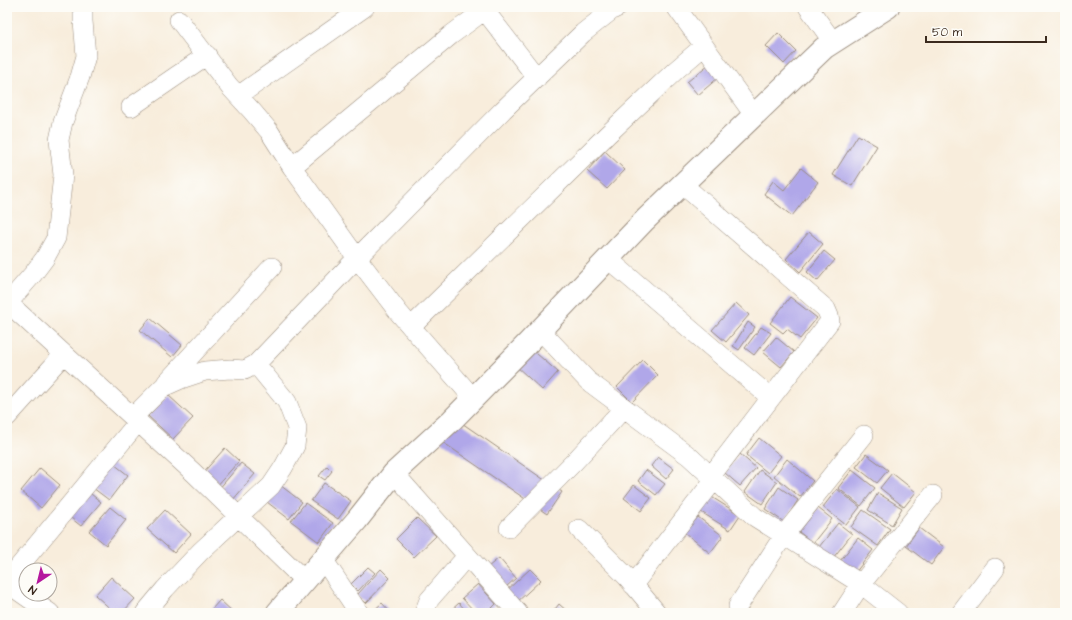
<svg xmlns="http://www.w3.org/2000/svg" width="1072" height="620" font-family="'Architects Daughter',sans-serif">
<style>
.building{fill:#b0a7e9}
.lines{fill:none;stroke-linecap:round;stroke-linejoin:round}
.minor-casing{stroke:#9a8c7d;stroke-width:20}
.tertiary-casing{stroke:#9a8c7d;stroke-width:24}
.minor{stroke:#fff;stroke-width:19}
.tertiary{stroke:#fff;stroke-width:22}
</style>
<rect width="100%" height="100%" fill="#fdfcf7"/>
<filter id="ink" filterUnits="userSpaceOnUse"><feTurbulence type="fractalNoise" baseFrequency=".025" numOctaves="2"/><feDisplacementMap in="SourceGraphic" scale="8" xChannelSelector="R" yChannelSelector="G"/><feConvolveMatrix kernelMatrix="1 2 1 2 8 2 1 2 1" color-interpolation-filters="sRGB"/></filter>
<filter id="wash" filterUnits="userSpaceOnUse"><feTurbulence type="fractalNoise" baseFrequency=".012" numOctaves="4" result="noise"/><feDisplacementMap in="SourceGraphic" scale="16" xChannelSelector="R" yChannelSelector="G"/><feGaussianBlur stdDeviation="0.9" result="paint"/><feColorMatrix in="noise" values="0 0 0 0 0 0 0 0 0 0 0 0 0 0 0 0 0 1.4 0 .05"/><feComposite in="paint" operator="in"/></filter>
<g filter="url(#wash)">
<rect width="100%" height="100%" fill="#f8eddc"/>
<g id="blocks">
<path class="building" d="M778 33 796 51 784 64 766 46Z
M709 64 719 77 698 95 687 82Z
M858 135 877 146 852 186 833 175Z
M605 151 625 170 607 189 587 171Z
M801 168 818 182 792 216 764 194 773 181 784 190Z
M809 232 823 244 800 272 786 259Z
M824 251 835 260 817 281 807 272Z
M790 297 817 318 800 339 787 329 783 333 770 323Z
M736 303 749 315 726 342 712 330Z
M150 318 182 345 172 357 140 330Z
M748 322 755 327 739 350 733 346Z
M761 327 771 333 754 355 745 348Z
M776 337 794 352 781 367 763 352Z
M530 348 558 372 542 390 515 365Z
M643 360 658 375 632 402 617 387Z
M168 395 193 418 173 439 148 416Z
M456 419 562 492 547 514 441 441Z
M759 438 781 456 768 473 746 455Z
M225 448 239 461 215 488 201 475Z
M740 454 756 468 740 486 725 473Z
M866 454 888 470 877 483 856 467Z
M105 457 128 475 109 500 85 482Z
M658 457 674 469 666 479 651 466Z
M787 459 813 481 800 497 774 476Z
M241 463 255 474 232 501 218 490Z
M327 466 332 471 325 480 319 476Z
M40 468 60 485 41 508 21 491Z
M646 470 665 484 656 495 638 481Z
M760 470 777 482 762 504 745 492Z
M852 470 875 488 861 506 838 488Z
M892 473 916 492 904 507 880 488Z
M324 483 351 501 338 519 311 501Z
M280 485 302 502 289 519 267 502Z
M634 485 651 498 641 511 624 498Z
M779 487 798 500 784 522 765 509Z
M837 489 860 507 846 525 823 507Z
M86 490 101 502 81 526 66 514Z
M878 493 902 508 892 525 868 510Z
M710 496 740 515 730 530 701 512Z
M305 503 333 523 319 542 291 521Z
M110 507 126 520 106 545 89 531Z
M818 508 832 519 813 543 799 532Z
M165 510 191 534 174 553 147 529Z
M863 510 890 529 878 546 851 527Z
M698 517 723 536 710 553 685 533Z
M417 518 436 536 414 557 396 539Z
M838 523 852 534 833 558 819 547Z
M919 528 944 547 931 565 906 546Z
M858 538 873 550 855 573 840 561Z
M499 558 516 578 506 587 488 567Z
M368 567 375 573 358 591 351 584Z
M381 569 390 578 366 603 357 595Z
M530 569 541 580 516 603 505 592Z
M111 577 135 599 122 613H115L95 595Z
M478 584 496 604 487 613H476L462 598Z
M220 600 234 613H215L211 610Z
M382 603 391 613H371Z
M459 603 468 613H448Z
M559 604 569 613H552Z
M94 607 102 613H89Z"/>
</g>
</g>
<g filter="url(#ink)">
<use href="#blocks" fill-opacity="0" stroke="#9a8c7d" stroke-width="1"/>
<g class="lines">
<defs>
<path id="minor" d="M482 7 537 78
M676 7 754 115
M808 7 833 42
M179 20 229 86 252 111 269 131 292 167 357 258 399 313 473 398
M238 96 365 7
M131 107 207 55
M292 167 451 35 489 7
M682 184 826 309 829 316 830 321 711 476
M608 259 771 398
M7 302 194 473 305 581
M8 303 33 274 45 258 56 238 63 175 59 140 63 122 80 77 86 56 83 21V7
M411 327 607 135 676 70 704 46
M540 330 588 381 689 456 755 517 861 584 898 613
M166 383 272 267
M7 417 64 354
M133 417 163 387 181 379 205 371 230 369 245 370 256 364 357 258 503 110 583 33 612 10 618 7
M394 473 518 613
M509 528 575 461 624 408
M579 529 627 577 657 613
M323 559 359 613
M7 581 138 422
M7 583 50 613
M633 585 714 480
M738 606 784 535 864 435
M145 613 165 589 200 552 271 486 283 468 295 446 297 428 287 402 256 364
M424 613 429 600 467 556
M842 613 861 584 933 495
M961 613 995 568"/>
<path id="tertiary" d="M277 613 357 520 394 473 452 420 526 345 645 220 824 48 888 7"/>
</defs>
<use href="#minor" class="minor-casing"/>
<use href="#tertiary" class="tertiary-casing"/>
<use href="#minor" class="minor"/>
<use href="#tertiary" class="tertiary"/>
</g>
</g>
<rect width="1072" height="620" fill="none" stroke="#fdfcf7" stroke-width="24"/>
<g transform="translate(38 582) rotate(215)"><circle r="19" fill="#fdfcf7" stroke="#afa8a0"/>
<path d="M0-3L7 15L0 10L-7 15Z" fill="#b5179e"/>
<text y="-6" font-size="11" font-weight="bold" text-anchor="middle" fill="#3b2a1e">N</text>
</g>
<path d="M926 36v6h120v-6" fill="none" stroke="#3b2a1e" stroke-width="2"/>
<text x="932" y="36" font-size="12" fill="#3b2a1e" stroke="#fdfcf7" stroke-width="3" paint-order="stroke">50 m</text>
</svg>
